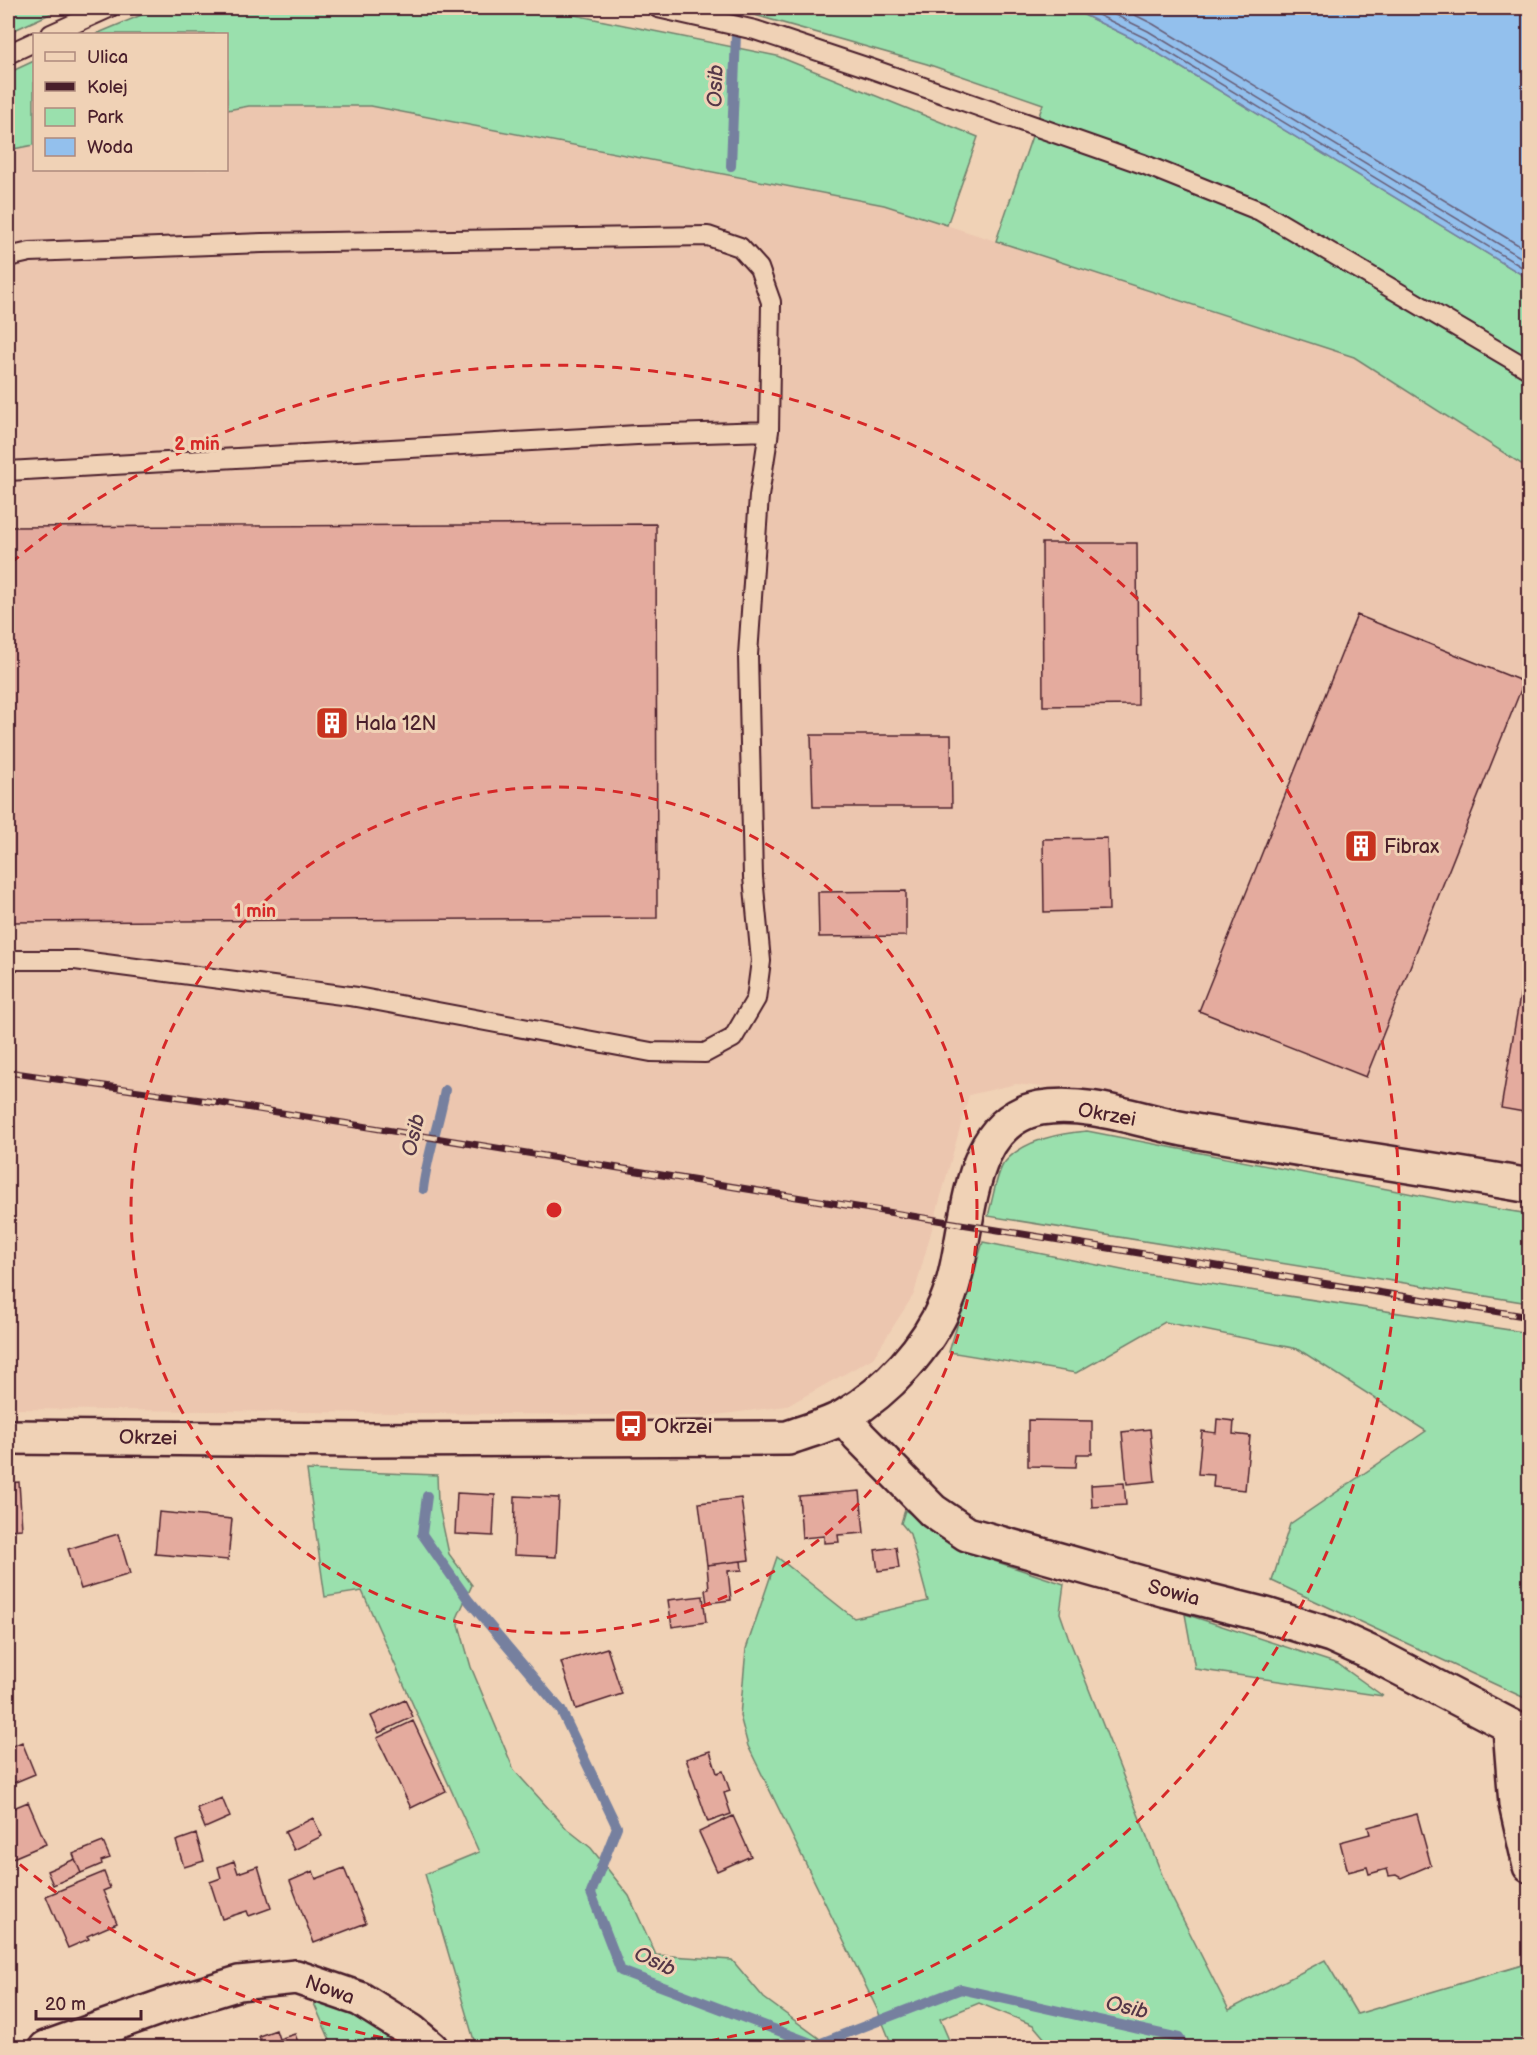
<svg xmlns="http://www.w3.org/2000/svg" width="1537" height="2055" font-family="'Balsamiq Sans',sans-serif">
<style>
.built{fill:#ecc6af}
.green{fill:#9ae0ad;stroke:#72806c;stroke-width:1.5}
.water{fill:#93c0ed;stroke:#76809f;stroke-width:1.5}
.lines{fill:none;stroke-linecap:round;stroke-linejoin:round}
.shore{stroke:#675f79;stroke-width:1.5}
.stream{stroke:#76809f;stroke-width:10}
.building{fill:#e4ab9e;stroke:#4a1f2b;stroke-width:1.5}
.service-casing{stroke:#4a1f2b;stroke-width:22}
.minor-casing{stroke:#4a1f2b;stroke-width:38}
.service{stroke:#f0d2b6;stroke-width:18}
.minor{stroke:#f0d2b6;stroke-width:33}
.rail-casing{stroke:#4a1f2b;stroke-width:7}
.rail{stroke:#f0d2b6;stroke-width:4.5;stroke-dasharray:14;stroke-linecap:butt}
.ring{fill:none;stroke:#d62828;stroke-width:3;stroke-dasharray:10 8}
.labels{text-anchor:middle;stroke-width:6;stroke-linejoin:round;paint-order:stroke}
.poi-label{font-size:20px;fill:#4a1f2b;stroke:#f0d2b6;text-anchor:start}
.street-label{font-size:20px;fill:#4a1f2b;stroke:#f0d2b6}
.water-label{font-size:21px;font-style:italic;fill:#553748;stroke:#f0d2b6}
.centre{fill:#d62828;stroke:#f0d2b6;stroke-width:3}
.ring-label{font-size:18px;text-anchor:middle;font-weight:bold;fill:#d62828;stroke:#f0d2b6;stroke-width:6;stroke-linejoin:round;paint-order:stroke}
</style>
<rect width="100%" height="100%" fill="#f0d2b6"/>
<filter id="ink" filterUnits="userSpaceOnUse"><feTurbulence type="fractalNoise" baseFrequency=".0167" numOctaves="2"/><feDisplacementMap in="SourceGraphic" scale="12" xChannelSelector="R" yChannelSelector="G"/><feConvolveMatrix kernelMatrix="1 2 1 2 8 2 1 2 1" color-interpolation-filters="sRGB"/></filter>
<g filter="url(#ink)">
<path class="built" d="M249 106H371L884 205 1354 357 1529 469V1187L1121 1096 1016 1084 969 1095 914 1294 873 1358 787 1406 708 1416 8 1409V150L34 145V170H226L227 110Z"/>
<path class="green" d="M8 8H63L8 33Z
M158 8H540L777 56 978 137 947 225 884 205 371 106H249L227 110 226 34H96Z
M730 8H1070L1141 43 1529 279V469L1354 357 996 241 1043 104 927 64Z
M34 61V145L8 150V73Z
M1087 1131 1454 1202 1529 1214V1303L988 1216C992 1203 997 1170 1005 1162 1023 1140 1061 1133 1087 1131Z
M983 1242 1132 1272 1529 1333V1700L1272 1581 1290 1524 1426 1431 1298 1349 1165 1322 1076 1373 949 1352Z
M307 1470 437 1475 438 1502 449 1554 472 1585 457 1618 471 1667 514 1770 567 1829 591 1848 629 1896 656 1955 732 1960 764 1998 831 2047H476L425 1874 479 1852 362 1591 325 1597Z
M905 1510 970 1553 1064 1584 1060 1613 1068 1636 1168 1890 1229 2010 1325 1960 1357 2014 1529 1963V2047H1052L1033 2025 979 2003 940 2019 952 2047H882L891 2043 878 2011 748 1746 740 1716 746 1649 777 1557 854 1618 928 1601 910 1534 901 1523Z
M1185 1614 1338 1664 1383 1696 1195 1669Z
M312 1999 353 2011 402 2047H333Z"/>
<path class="water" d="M1070 8H1529V279L1141 43Z"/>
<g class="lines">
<path class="shore" d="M1084 8 1145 38 1530 272
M1101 8 1148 31 1530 263
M1121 8 1153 24 1530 252"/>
<path class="stream" d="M731 166 737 8
M423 1189C427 1155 439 1124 445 1090
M427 1496 422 1534 469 1601 561 1710 617 1827 591 1893 621 1971 816 2045 961 1989 1179 2038 1186 2048"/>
</g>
<path class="building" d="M656 524 657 918 8 922V527Z
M1042 543H1137L1138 705 1043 706Z
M1357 615 1524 682 1366 1077 1199 1011Z
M811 735H951L952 807H813Z
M1107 838 1109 910 1044 912 1043 839Z
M906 891V936L819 937 818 892Z
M1523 978 1530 979V1113L1501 1108Z
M1217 1419 1234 1421 1233 1434 1250 1436 1245 1490 1213 1487 1214 1475 1198 1474 1202 1431 1216 1433Z
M1028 1420 1092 1421V1454H1077L1076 1467 1028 1466Z
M1150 1429 1155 1481 1127 1484 1122 1432Z
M19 1482 22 1529 8 1530V1483Z
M1124 1483 1126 1505 1092 1507 1091 1485Z
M860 1491 864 1533 838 1535 839 1542 824 1543V1536L802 1538 799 1496Z
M457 1493 495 1495 493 1536 455 1534Z
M515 1496 559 1498 556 1557 514 1555Z
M741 1498 749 1560 707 1565 699 1503Z
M159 1512 232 1519 228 1560 155 1554Z
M118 1534 130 1574 81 1589 68 1549Z
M896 1547 899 1568 878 1571 875 1550Z
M741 1561 742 1570 728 1571 731 1600 707 1603 705 1590 709 1589 707 1565Z
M703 1596 706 1622 672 1627 668 1600Z
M607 1648 622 1694 576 1709 561 1662Z
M405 1700 413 1717 379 1733 371 1716Z
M413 1721 446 1791 411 1808 377 1738Z
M22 1742 35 1774 11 1784 8 1776V1748Z
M710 1751 717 1773 723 1771 730 1791 724 1793 731 1814 708 1822 686 1759Z
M222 1798 230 1817 205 1828 197 1808Z
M8 1801 11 1809 28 1802 46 1844 8 1860Z
M1417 1814 1431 1865 1401 1878 1396 1875 1389 1876 1387 1869 1369 1874 1367 1867 1348 1872 1340 1842 1370 1834 1368 1827Z
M733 1816 751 1856 717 1871 699 1832Z
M313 1818 322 1836 294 1850 285 1832Z
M196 1834 204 1861 184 1867 176 1841Z
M103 1842 110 1858 101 1861 102 1864 81 1873 73 1854Z
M75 1859 81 1873 53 1885 47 1871Z
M234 1861 238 1873 258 1866 271 1908 249 1916 247 1911 222 1919 210 1882 221 1878 218 1867Z
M344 1868 366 1923 314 1943 290 1881 313 1871 316 1879Z
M104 1872 110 1888 103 1891 117 1923 87 1936 89 1939 68 1948 46 1896Z
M276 2030 279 2039 295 2034 300 2048H255L262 2045 259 2036Z"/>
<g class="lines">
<defs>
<path id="service" d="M658 8 755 30 872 69 1143 164 1260 211 1530 370
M51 34 109 8
M8 54 34 42
M8 257 30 252 262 243 708 236 740 247 759 268 771 302 769 431
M8 471 637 435 769 431 759 496 748 655 753 877 761 961 756 999 733 1038 705 1053 651 1052 357 997 75 960H8"/>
<path id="minor" d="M844 1417 859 1436 933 1511 967 1534 1166 1590 1266 1615 1331 1635 1373 1654 1530 1736
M8 1437 366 1440 788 1438C806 1431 828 1426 845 1416 888 1390 927 1348 947 1301 972 1242 959 1123 1040 1108 1087 1100 1138 1120 1184 1129 1299 1150 1415 1166 1530 1186
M1510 1728 1516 1804 1530 1866
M46 2048 164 2006 239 1983 296 1977 360 1999 411 2031 431 2048"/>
</defs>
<use href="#service" class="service-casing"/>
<use href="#minor" class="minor-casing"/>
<use href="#service" class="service"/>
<use href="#minor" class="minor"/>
<defs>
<path id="rail" d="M8 1072 215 1102 1530 1317"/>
</defs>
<use href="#rail" class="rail-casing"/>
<use href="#rail" class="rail"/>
</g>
</g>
<g class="ring">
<circle cx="554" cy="1210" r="423"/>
<path d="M436 2047A845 845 0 0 1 11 1857M11 563A845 845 0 1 1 672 2047"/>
</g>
<defs>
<symbol id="building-square" viewBox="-11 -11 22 22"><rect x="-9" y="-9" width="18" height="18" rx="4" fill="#c8321e" stroke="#f0d2b6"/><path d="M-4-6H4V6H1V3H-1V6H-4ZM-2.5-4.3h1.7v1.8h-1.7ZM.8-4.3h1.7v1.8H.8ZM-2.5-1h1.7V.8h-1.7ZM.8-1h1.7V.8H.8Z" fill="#fff"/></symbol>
<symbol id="bus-square" viewBox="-11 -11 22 22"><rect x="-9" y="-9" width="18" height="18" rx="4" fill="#c8321e" stroke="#f0d2b6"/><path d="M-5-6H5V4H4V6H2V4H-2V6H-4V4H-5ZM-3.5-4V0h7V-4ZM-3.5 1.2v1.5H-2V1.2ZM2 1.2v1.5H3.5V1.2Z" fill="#fff"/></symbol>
</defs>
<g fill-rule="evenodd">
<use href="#building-square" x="313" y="704" width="38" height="38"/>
<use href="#building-square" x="1342" y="827" width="38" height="38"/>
<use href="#bus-square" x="612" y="1407" width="38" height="38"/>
</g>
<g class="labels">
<g class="poi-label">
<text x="355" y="730">Hala 12N</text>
<text x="1384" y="853">Fibrax</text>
<text x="654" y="1433">Okrzei</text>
</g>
<g class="street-label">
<text transform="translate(1107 1114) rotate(10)" y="7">Okrzei</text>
<text transform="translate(148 1437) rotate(1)" y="7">Okrzei</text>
<text transform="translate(1174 1592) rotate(15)" y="7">Sowia</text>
<text transform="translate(330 1989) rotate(20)" y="7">Nowa</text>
</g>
<g class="water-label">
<text transform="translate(715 86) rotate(-88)" y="7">Osib</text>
<text transform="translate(413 1135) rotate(-77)" y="7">Osib</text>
<text transform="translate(655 1961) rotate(25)" y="7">Osib</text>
<text transform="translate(1127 2007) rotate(13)" y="7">Osib</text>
</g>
</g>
<circle cx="554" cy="1210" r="9" class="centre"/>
<g class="ring-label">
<text x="197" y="450">2 min</text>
<text x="255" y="917">1 min</text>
</g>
<rect width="1537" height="2055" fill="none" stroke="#f0d2b6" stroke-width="30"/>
<rect x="15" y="15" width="1507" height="2025" fill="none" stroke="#4a1f2b" stroke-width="2" filter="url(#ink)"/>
<rect x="33" y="33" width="195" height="138" fill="#f0d2b6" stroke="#ae8a7e" stroke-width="1.5"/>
<rect x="45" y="52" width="30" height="9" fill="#f0d2b6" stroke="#ae8a7e" stroke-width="1.5"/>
<text x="87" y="63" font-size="18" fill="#4a1f2b">Ulica</text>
<rect x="45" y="82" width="30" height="9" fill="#4a1f2b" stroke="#ae8a7e" stroke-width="1.5"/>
<text x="87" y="93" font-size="18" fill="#4a1f2b">Kolej</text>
<rect x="45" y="108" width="30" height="18" fill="#9ae0ad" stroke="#ae8a7e" stroke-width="1.5"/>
<text x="87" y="123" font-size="18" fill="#4a1f2b">Park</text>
<rect x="45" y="138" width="30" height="18" fill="#93c0ed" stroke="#ae8a7e" stroke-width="1.5"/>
<text x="87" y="153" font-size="18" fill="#4a1f2b">Woda</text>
<path d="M36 2010v9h105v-9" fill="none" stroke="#4a1f2b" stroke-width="3"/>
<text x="45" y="2010" font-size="18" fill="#4a1f2b" stroke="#f0d2b6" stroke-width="4.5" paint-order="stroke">20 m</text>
</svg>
